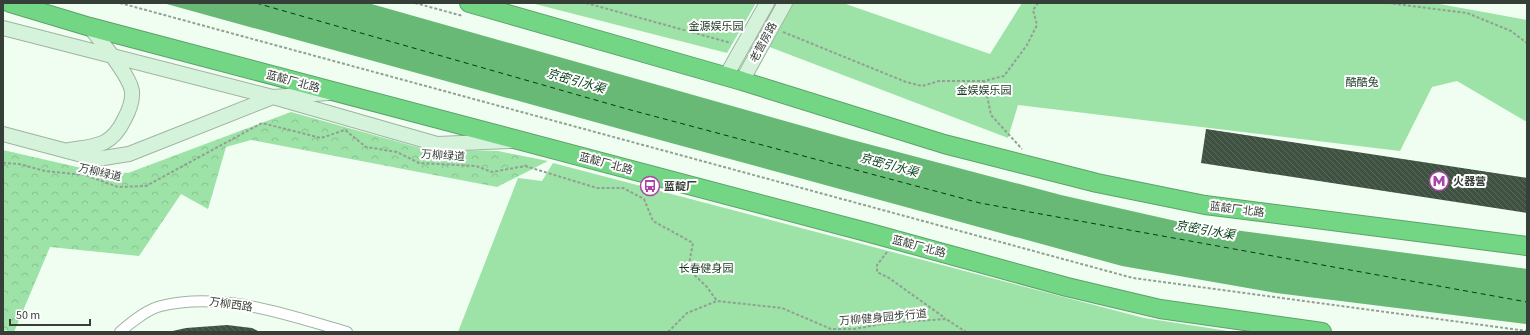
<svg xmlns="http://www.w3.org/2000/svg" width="1530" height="335" font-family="'Source Sans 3','Noto Sans SC',sans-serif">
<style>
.forest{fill:url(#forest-crowns)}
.park{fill:#9de2a7}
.water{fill:#68b876}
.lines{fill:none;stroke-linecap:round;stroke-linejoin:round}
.ferry{stroke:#003c12;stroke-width:1;stroke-dasharray:5 4;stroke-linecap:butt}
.building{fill:url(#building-back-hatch)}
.street-casing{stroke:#9eb4a1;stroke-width:12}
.secondary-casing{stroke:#9eb4a1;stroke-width:16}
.highway-casing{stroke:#5da16a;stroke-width:20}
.path{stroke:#939f94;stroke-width:2;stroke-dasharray:3 2;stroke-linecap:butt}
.street{stroke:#fff;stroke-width:10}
.secondary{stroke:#d5f3da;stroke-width:14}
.highway{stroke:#72d685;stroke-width:18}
.labels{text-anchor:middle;stroke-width:4;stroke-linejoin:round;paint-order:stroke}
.park-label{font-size:11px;fill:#16371d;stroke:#fff}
.street-label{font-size:11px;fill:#363f37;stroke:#fff}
.poi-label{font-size:11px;font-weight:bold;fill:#363f37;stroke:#fff;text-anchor:start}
.water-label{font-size:12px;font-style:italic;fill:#003c12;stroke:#fff}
</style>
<defs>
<pattern id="forest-crowns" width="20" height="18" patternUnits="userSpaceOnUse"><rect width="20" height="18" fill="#9de2a7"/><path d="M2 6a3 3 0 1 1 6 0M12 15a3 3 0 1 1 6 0" fill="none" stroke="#88c390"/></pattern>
<pattern id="building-back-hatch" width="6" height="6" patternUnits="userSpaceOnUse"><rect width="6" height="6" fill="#3f5241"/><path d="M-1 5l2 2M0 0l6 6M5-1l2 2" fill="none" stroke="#59695b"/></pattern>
</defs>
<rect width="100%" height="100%" fill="#f0fef1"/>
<path class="forest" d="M291 112 424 149 498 151 548 161 497 187 251 140 226 147 208 209 181 194 139 256 50 247 14 332 3 330V150L90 170 128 173Z"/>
<path class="park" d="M531 3H756L727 53Z
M793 3H843L990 54 1022 3H1434L1527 20V122L1457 81 1432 87 1400 151 1018 105 1008 138 767 46Z
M553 163 1144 318 1235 332H458L518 178 542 181Z"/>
<path class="water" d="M163 3H368L849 139 1061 195 1189 224 1527 269V324L1276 293 1122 266 660 140Z"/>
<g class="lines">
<path class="ferry" d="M256 3 627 109 980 203 1527 302"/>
</g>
<path class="building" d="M1206 129 1527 178V213L1201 163Z
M227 325 252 328 260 332H168L186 328Z"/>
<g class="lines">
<defs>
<path id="street" d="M120 332C130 323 148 309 161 306 223 291 287 315 347 332"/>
<path id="secondary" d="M3 28 273 97 437 144 510 141
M726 76 767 3
M742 81 785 3
M3 134 97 159 129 154 273 97 328 93
M69 150C95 146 111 147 124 120 129 111 133 102 132 91 129 74 101 42 90 27"/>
<path id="highway" d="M10 3 90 27 870 233 1067 287 1160 309 1322 332
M469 3 742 81 944 144 1097 183 1205 205 1527 246"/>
</defs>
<use href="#street" class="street-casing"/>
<use href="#secondary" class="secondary-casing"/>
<use href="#highway" class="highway-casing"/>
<path class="path" d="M120 3 1133 278 1527 331
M415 3 463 16
M586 3 731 43
M1388 3 1467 13 1511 31 1527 43
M783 32 906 82 922 86 939 81H984L1004 76 1027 45 1037 25 1033 10 1038 3
M984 81 991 115 1022 149
M3 163 19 164 45 171 85 175 118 187 146 186 262 123 321 138 345 130 366 147 397 152 419 163 476 166 492 172 525 166 597 188H623L644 199 653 221 693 243 688 269 707 287 717 301
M887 252 877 265V272L889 278 945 318
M668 332 687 313 717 301 782 308 831 329H854L888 323 946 319 966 332"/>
<use href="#street" class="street"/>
<use href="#secondary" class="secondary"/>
<use href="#highway" class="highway"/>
</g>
<defs>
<symbol id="metro-ring" viewBox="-11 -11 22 22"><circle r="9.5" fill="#fff" stroke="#aa44a9" stroke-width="1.5"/><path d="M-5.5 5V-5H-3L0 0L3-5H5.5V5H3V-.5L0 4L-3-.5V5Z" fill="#aa44a9"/></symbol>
<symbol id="bus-ring" viewBox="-11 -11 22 22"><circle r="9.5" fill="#fff" stroke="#aa44a9" stroke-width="1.5"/><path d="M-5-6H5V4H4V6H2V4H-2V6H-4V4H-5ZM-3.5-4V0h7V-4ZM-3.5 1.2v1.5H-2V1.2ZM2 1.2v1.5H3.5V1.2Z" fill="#aa44a9"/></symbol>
</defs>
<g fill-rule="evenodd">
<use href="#metro-ring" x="1428" y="170" width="22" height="22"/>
<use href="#bus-ring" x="639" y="175" width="22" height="22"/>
</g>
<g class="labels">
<g class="park-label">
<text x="716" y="30">金源娱乐园</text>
<text x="1362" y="86">酷酷兔</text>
<text x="984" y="94">金娱娱乐园</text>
<text x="706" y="272">长春健身园</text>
</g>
<g class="street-label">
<text transform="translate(763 42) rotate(-62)" y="4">老营房路</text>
<text transform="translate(293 81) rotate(15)" y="4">蓝靛厂北路</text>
<text transform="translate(443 155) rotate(4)" y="4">万柳绿道</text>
<text transform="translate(606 163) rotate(15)" y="4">蓝靛厂北路</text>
<text transform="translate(100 172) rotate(13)" y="4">万柳绿道</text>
<text transform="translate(1237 209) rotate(7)" y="4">蓝靛厂北路</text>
<text transform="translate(919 246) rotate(15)" y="4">蓝靛厂北路</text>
<text transform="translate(231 304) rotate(8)" y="4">万柳西路</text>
<text transform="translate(883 317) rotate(-5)" y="4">万柳健身园步行道</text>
</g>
<g class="poi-label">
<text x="1453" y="185">火器营</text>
<text x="664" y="190">蓝靛厂</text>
</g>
<g class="water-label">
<text transform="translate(576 81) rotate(16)" y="4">京密引水渠</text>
<text transform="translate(889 165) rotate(15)" y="4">京密引水渠</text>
<text transform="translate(1205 230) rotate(10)" y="4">京密引水渠</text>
</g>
</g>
<rect width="1530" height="335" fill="none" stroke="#363f37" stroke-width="8"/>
<path d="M10 319v6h80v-6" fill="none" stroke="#363f37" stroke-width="2"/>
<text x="16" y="319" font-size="12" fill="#363f37" stroke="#ffffff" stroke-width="3" paint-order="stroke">50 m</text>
</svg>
